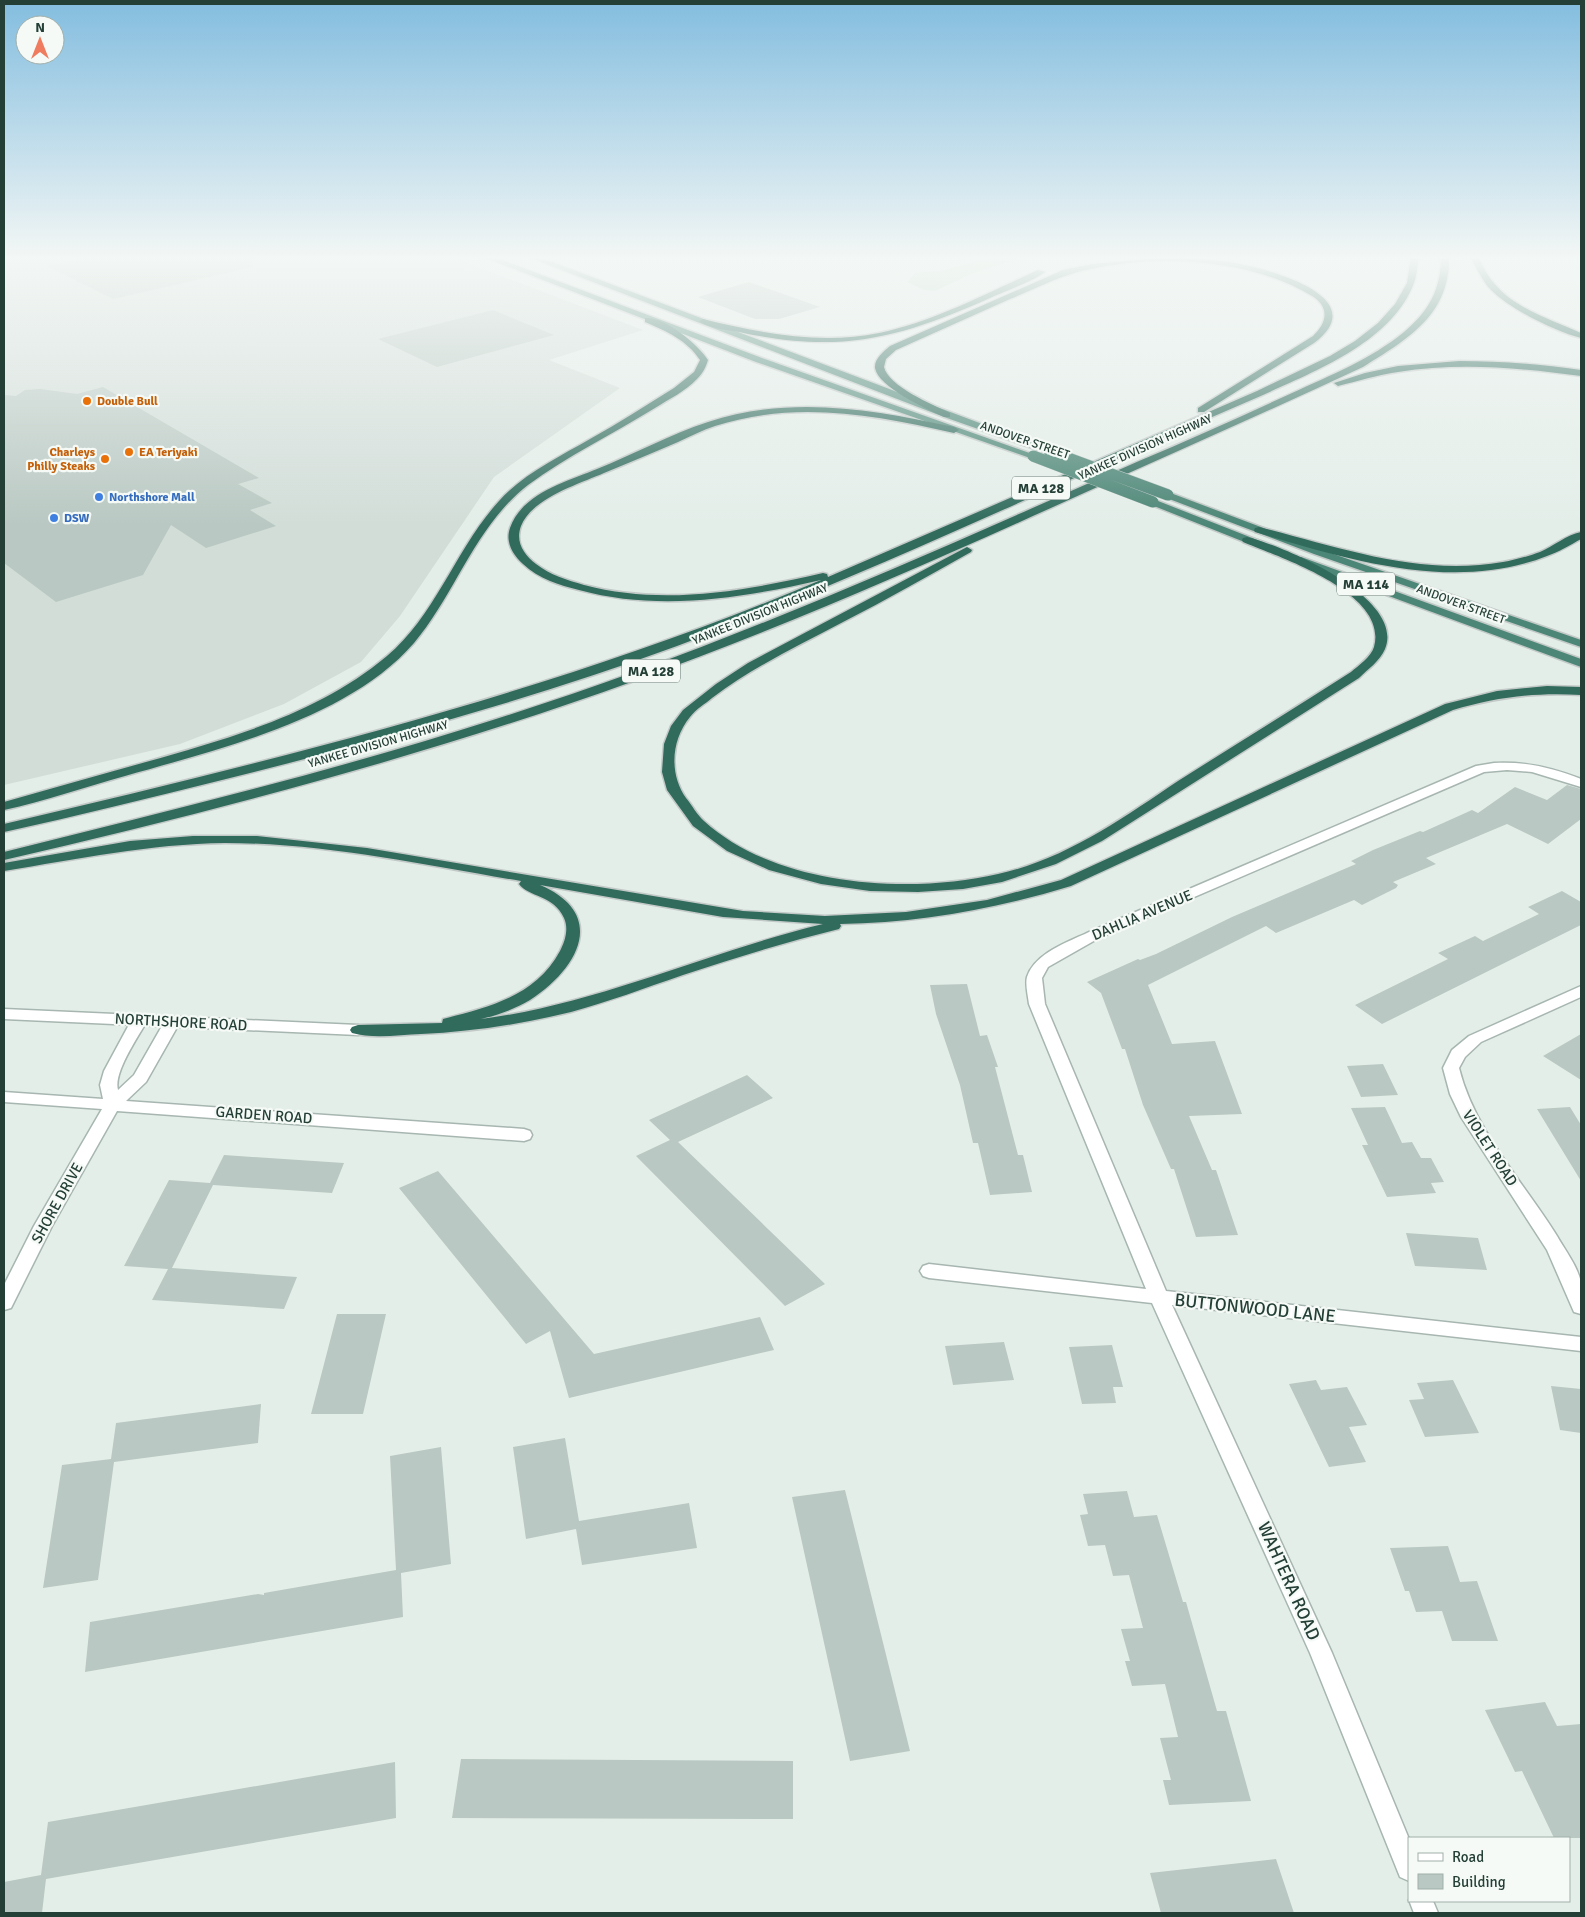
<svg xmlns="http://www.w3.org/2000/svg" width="1585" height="1917" font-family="Signika,sans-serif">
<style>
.built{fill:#d2ddd8}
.green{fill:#bedec5}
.building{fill:#b9c8c2}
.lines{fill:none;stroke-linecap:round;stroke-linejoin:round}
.minor-casing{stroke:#a7b6b0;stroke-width:3}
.tertiary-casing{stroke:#a7b6b0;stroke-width:3}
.trunk-casing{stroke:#c2c9c7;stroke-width:3}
.motorway-casing{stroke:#c2c9c7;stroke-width:3}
.minor{fill:#fff;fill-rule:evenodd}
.tertiary{fill:#fff;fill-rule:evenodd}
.trunk{fill:#4c8676;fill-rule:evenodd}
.motorway{fill:#306b5c;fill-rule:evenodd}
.trunk-bridge-far1-casing{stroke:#c2c9c7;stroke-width:10;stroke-linecap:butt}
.trunk-bridge-casing{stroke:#c2c9c7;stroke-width:12;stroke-linecap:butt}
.trunk-bridge-far1{stroke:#4c8676;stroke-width:9}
.trunk-bridge{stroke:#4c8676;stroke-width:11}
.food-dot{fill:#e8710a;stroke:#f5faf7;stroke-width:2}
.shop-dot{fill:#3f7fe0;stroke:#f5faf7;stroke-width:2}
.labels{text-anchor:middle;stroke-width:4.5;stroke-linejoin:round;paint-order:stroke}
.far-food-label{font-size:12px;font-weight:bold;fill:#c56008;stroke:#f5faf7;text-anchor:start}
.far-street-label{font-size:12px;fill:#243f36;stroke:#f5faf7}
.far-shop-label{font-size:12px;font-weight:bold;fill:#366cbe;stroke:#f5faf7;text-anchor:start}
.shield{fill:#f5faf7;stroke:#637770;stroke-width:1}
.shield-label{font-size:14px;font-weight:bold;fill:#243f36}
.street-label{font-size:15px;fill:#243f36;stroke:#f5faf7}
.near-street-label{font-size:18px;fill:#243f36;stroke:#f5faf7}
</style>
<rect width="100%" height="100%" fill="#e4eee9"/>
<path class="built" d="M4 257H452L643 330 549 360 620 388 494 477 400 616 361 662 284 704 180 744 4 785Z"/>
<path class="green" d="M1009 257 1017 259 971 274 935 291 924 290 907 282 915 273 941 271 976 261Z"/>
<path class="building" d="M92 257H252L253 267 113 299 47 266Z
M749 282 820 307 779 319H755L698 297Z
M493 310 554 335 437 367 378 339Z
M103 387 259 478 238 484 272 503 250 510 276 526 206 548 171 525 143 575 56 602 4 563V395L16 396 25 390 40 389 77 394Z
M1567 785 1581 789V819L1548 844 1507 824 1426 858 1436 864 1393 882 1398 885 1396 888 1362 905 1354 900 1276 933 1266 926 1148 985 1172 1044 1215 1041 1242 1114 1189 1116 1212 1170H1216L1238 1235 1196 1237 1174 1169H1171L1143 1105 1125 1049H1122L1101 993 1087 982 1138 959 1140 960 1156 954 1232 917 1356 864 1351 861 1373 850 1420 831 1423 832 1472 810 1478 813 1515 787 1547 800Z
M1562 891 1581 902V925L1382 1024 1355 1005 1448 959 1438 953 1475 936 1483 941 1539 914 1528 907Z
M967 984 980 1036 987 1035 998 1067H995L1018 1155H1023L1032 1192 990 1195 978 1143H973L960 1085 936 1014 930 985Z
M1581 1034V1080L1543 1056Z
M1383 1064 1398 1095 1361 1097 1347 1066Z
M747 1075 773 1098 678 1142 825 1284 785 1306 636 1156 670 1140 649 1120Z
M1385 1107 1402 1143 1412 1142 1421 1158H1431L1444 1182 1431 1183 1436 1193 1387 1197 1362 1145H1368L1351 1108Z
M1570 1107 1581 1125V1181L1537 1109Z
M224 1155 344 1163 332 1193 213 1185 172 1268 297 1277 284 1309 152 1300 168 1269 124 1266 169 1180 210 1183Z
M438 1171 594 1354 760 1317 774 1350 569 1398 550 1331 526 1344 399 1188Z
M1406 1233 1478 1238 1487 1270 1415 1266Z
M337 1314H386L363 1414H311Z
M1004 1342 1014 1380 953 1385 945 1346Z
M1112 1345 1123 1387H1113L1116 1403 1082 1404 1069 1347Z
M1316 1380 1321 1390 1347 1387 1367 1425 1349 1427 1366 1462 1329 1467 1289 1384Z
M1453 1380 1479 1433 1425 1437 1409 1400 1424 1399 1417 1383Z
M1551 1386 1581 1389V1433L1560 1430Z
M261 1404 258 1443 114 1462 98 1580 43 1588 62 1465 111 1459 116 1423Z
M565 1438 579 1521 689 1503 697 1548 582 1565 576 1529 526 1539 513 1447Z
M441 1447 451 1564 401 1573 403 1617 85 1672 90 1622 258 1594 264 1595V1593L396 1570 390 1456Z
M845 1490 910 1751 850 1761 792 1497Z
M1127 1491 1134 1517 1157 1515 1183 1602H1186L1217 1711H1226L1251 1801 1169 1805 1163 1780H1171L1160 1738 1178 1737 1165 1684 1132 1686 1125 1661H1130L1121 1629 1143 1628 1129 1575 1113 1576 1105 1545 1088 1546 1080 1515 1088 1514 1083 1494Z
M1448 1546 1460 1582 1477 1581 1498 1641H1452L1442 1611 1416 1612 1409 1591H1405L1390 1548Z
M1545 1702 1557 1726 1581 1724V1838H1554L1522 1771 1515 1772 1485 1710Z
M461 1759 793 1761V1819L452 1818Z
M395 1762 396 1818 46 1879 42 1913H4V1882L41 1875 48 1822Z
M1276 1859 1294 1913H1161L1150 1873Z"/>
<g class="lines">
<defs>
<path id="minor" d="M1494 763C1525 761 1553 768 1581 779V787L1532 772 1507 770 1484 772 1099 938 1048 967 1042 978 1045 1004 1166 1291 1581 1337V1351L1172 1305 1332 1653 1409 1839V1881L1400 1877 1310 1653 1152 1303 929 1278 923 1276 920 1271 923 1266 929 1264 1146 1289 1029 1004C1028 996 1025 984 1027 977 1035 953 1068 942 1089 932L1476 766Z
M1581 986V997L1481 1042 1465 1057 1459 1068C1475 1132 1523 1181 1557 1236 1565 1250 1578 1267 1581 1283 1583 1293 1582 1305 1581 1314L1574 1312 1547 1250 1461 1117 1450 1094 1443 1068 1452 1050 1469 1036Z
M139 1016 145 1018 147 1021C138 1037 113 1073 118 1090L134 1075 166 1019H178L180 1022 146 1082 126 1101 524 1129 530 1131 532 1135 530 1139 524 1141 117 1111 52 1226 11 1308 4 1310V1285L34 1226 102 1109 4 1102V1092L103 1099 100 1085 104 1071 131 1021 133 1018Z
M1409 1900 1433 1901 1438 1913H1414Z"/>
<path id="tertiary" d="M4 1009 358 1025 364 1027 366 1030 364 1033 358 1035 4 1019Z"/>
<path id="trunk" d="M483 257H494L762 358 1038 456 1033 459 1030 458 756 362Z
M528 257H539L1054 451 1049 454 1046 453 944 417Z
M1168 492 1322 550 1581 640V647L1314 554 1164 497 1163 495Z
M1153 499 1265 543 1266 545 1265 547H1257L1149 504 1148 502Z
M1301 557 1581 659V667L1297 562 1296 560 1297 558Z"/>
<path id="motorway" d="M1411 257H1419C1417 265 1417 276 1414 283 1392 342 1315 371 1263 395 1068 478 876 572 677 646 530 700 378 741 226 779 152 797 78 816 4 832V824C283 758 556 692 821 580 742 598 660 612 579 590 559 585 539 579 523 564 513 555 505 542 510 528 522 493 568 481 597 469 634 454 671 434 708 422 790 395 872 409 954 427L959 430 954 433C875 415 795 400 715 426 703 430 691 436 678 442 654 452 629 463 604 473 579 484 532 498 521 526 515 542 524 555 536 564 550 575 567 580 584 585 663 606 745 591 823 573L827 574 828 577 1257 391 1330 356 1355 341 1378 323 1395 304 1407 283Z
M1441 257H1449C1450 315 1408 339 1363 367 1271 410 1177 451 1084 493 936 560 787 626 634 681 429 755 216 811 4 860V852C169 811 334 771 496 719 717 650 928 554 1139 461 1191 439 1242 416 1292 393 1331 375 1371 359 1404 332 1429 311 1441 289 1441 257Z
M1470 257H1478C1483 266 1487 275 1494 283 1515 309 1552 320 1581 333V338C1556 332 1510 309 1491 290 1482 281 1477 268 1470 257Z
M1159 258C1182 258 1205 259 1229 262 1262 267 1377 296 1314 343L1204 412H1198V408L1313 336C1327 323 1330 307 1312 296 1251 259 1160 254 1091 269 1063 274 1037 288 1010 299 972 316 934 333 896 350L886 359 884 367C888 386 933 405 950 413V417H944C927 409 878 387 875 368 874 359 884 351 890 346L1063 270 1093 264Z
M1038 270 1045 272C1032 282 1005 291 990 298 898 339 839 354 739 332 727 330 708 328 699 321L703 319C760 333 820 345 879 333 935 321 987 293 1038 270Z
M645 318C664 316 698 344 708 360 706 367 703 373 697 379 686 391 669 399 655 408 613 434 567 456 528 485 475 526 456 593 414 643 348 719 219 749 125 776 85 787 45 801 4 810V802C51 789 98 775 146 762 230 738 318 714 387 656 436 615 456 548 499 501 523 474 559 457 590 439 619 423 646 405 674 388L694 372 700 360C687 340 666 331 645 322Z
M1459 361C1500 361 1540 364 1581 370V376C1520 368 1460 362 1398 372 1377 375 1358 381 1338 386L1334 383 1365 373 1398 366Z
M1259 527C1339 547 1419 577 1503 562 1515 560 1529 556 1540 552 1554 546 1566 535 1581 532V539C1570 545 1559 552 1547 556 1453 593 1347 559 1255 532L1254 530 1255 528Z
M1247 537C1284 546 1406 598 1385 649 1380 661 1368 669 1359 678L1102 841 1056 864 1002 882 963 889 918 892 870 891 821 884 769 870 727 851 693 826 667 790 662 772 664 744 671 726 683 710 716 684 748 663 967 547 972 550 971 552C928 576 886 600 843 622 798 646 753 667 712 698 705 704 696 709 690 717 671 740 669 774 686 798 692 805 697 815 704 821 775 886 908 895 998 874 1064 860 1123 818 1178 781 1235 745 1293 709 1351 672 1358 666 1371 657 1374 647 1389 593 1281 558 1243 542L1242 540 1243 538Z
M1547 686 1581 687V695C1537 692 1496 697 1453 710L1071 886C995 909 919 923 840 924L841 926 839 929C786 942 734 958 683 975 645 988 608 1002 571 1012 522 1024 471 1032 421 1034 399 1035 373 1039 352 1033L350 1030 352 1027 358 1025 442 1023 443 1019C489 1007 536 996 560 951 565 941 569 929 564 918 554 895 528 897 519 884L521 881C423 865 324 843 225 843 150 844 77 859 4 871V863L130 841 193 836H257L367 848 743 911 825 916 906 912 987 900 1061 880 1445 704 1497 691ZM540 885 723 917 823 924C707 952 598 1004 481 1019 498 1015 515 1009 530 1000 579 968 608 914 540 885Z"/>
</defs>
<use href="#minor" class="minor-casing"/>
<use href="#tertiary" class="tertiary-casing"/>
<use href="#trunk" class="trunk-casing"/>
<use href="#motorway" class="motorway-casing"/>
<use href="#minor" class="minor"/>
<use href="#tertiary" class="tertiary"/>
<use href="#trunk" class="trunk"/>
<use href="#motorway" class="motorway"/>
<defs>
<path id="trunk-bridge-far1" d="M1049 451 1051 452"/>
<path id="trunk-bridge" d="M1049 451 1168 495
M1033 456 1153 502"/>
</defs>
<use href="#trunk-bridge-far1" class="trunk-bridge-far1-casing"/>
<use href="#trunk-bridge" class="trunk-bridge-casing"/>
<use href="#trunk-bridge-far1" class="trunk-bridge-far1"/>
<use href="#trunk-bridge" class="trunk-bridge"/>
</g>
<linearGradient id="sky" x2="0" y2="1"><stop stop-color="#83bddf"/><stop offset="0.49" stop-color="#f3f7f5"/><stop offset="1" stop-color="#f3f7f5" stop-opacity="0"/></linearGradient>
<rect width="1585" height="525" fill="url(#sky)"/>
<g class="food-dot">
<circle cx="87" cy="401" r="5"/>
<circle cx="129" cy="452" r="5"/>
<circle cx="105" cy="459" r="5"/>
</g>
<g class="shop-dot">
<circle cx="99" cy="497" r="5"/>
<circle cx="54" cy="518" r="5"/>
</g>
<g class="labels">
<g class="far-food-label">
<text x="97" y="405">Double Bull</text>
<text x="95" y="456" text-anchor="end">Charleys<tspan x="95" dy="14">Philly Steaks</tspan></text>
<text x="139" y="456">EA Teriyaki</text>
</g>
<g class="far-street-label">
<text transform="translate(1025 440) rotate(19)" y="4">ANDOVER STREET</text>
<text transform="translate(1145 447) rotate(-24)" y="4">YANKEE DIVISION HIGHWAY</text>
<text transform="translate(1461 604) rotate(20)" y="4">ANDOVER STREET</text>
<text transform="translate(760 614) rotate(-22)" y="4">YANKEE DIVISION HIGHWAY</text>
<text transform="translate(378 744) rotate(-16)" y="4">YANKEE DIVISION HIGHWAY</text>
</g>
<g class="far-shop-label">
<text x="109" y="501">Northshore Mall</text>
<text x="64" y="522">DSW</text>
</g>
<g class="shield">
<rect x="1012" y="476.5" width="58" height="23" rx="4"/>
<rect x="1337" y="572.5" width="58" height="23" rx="4"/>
<rect x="622" y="659.5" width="58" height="23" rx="4"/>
</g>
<g class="shield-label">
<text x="1041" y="493">MA 128</text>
<text x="1366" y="589">MA 114</text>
<text x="651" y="676">MA 128</text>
</g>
<g class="street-label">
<text transform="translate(1142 915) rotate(-23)" y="5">DAHLIA AVENUE</text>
<text transform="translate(181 1022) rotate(3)" y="5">NORTHSHORE ROAD</text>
<text transform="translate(264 1115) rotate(4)" y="5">GARDEN ROAD</text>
<text transform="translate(1490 1148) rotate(57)" y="5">VIOLET ROAD</text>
<text transform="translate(57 1203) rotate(-61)" y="5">SHORE DRIVE</text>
</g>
<g class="near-street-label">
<text transform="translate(1255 1308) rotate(6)" y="6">BUTTONWOOD LANE</text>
<text transform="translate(1289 1581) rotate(66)" y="6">WAHTERA ROAD</text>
</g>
</g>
<rect width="1585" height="1917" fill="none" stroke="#243f36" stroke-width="10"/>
<rect x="1408" y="1837" width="162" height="65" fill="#f5faf7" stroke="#a1afaa"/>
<rect x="1418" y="1853" width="25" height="8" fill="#ffffff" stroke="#a1afaa"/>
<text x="1452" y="1862" font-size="15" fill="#243f36">Road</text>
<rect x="1418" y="1874" width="25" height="15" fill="#b9c8c2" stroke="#a1afaa"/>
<text x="1452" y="1887" font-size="15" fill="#243f36">Building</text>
<g transform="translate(40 40)"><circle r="24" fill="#f5faf7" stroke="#a1afaa"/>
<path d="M0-4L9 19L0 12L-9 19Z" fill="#f07c60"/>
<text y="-8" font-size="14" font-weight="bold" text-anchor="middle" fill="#243f36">N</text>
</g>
</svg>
